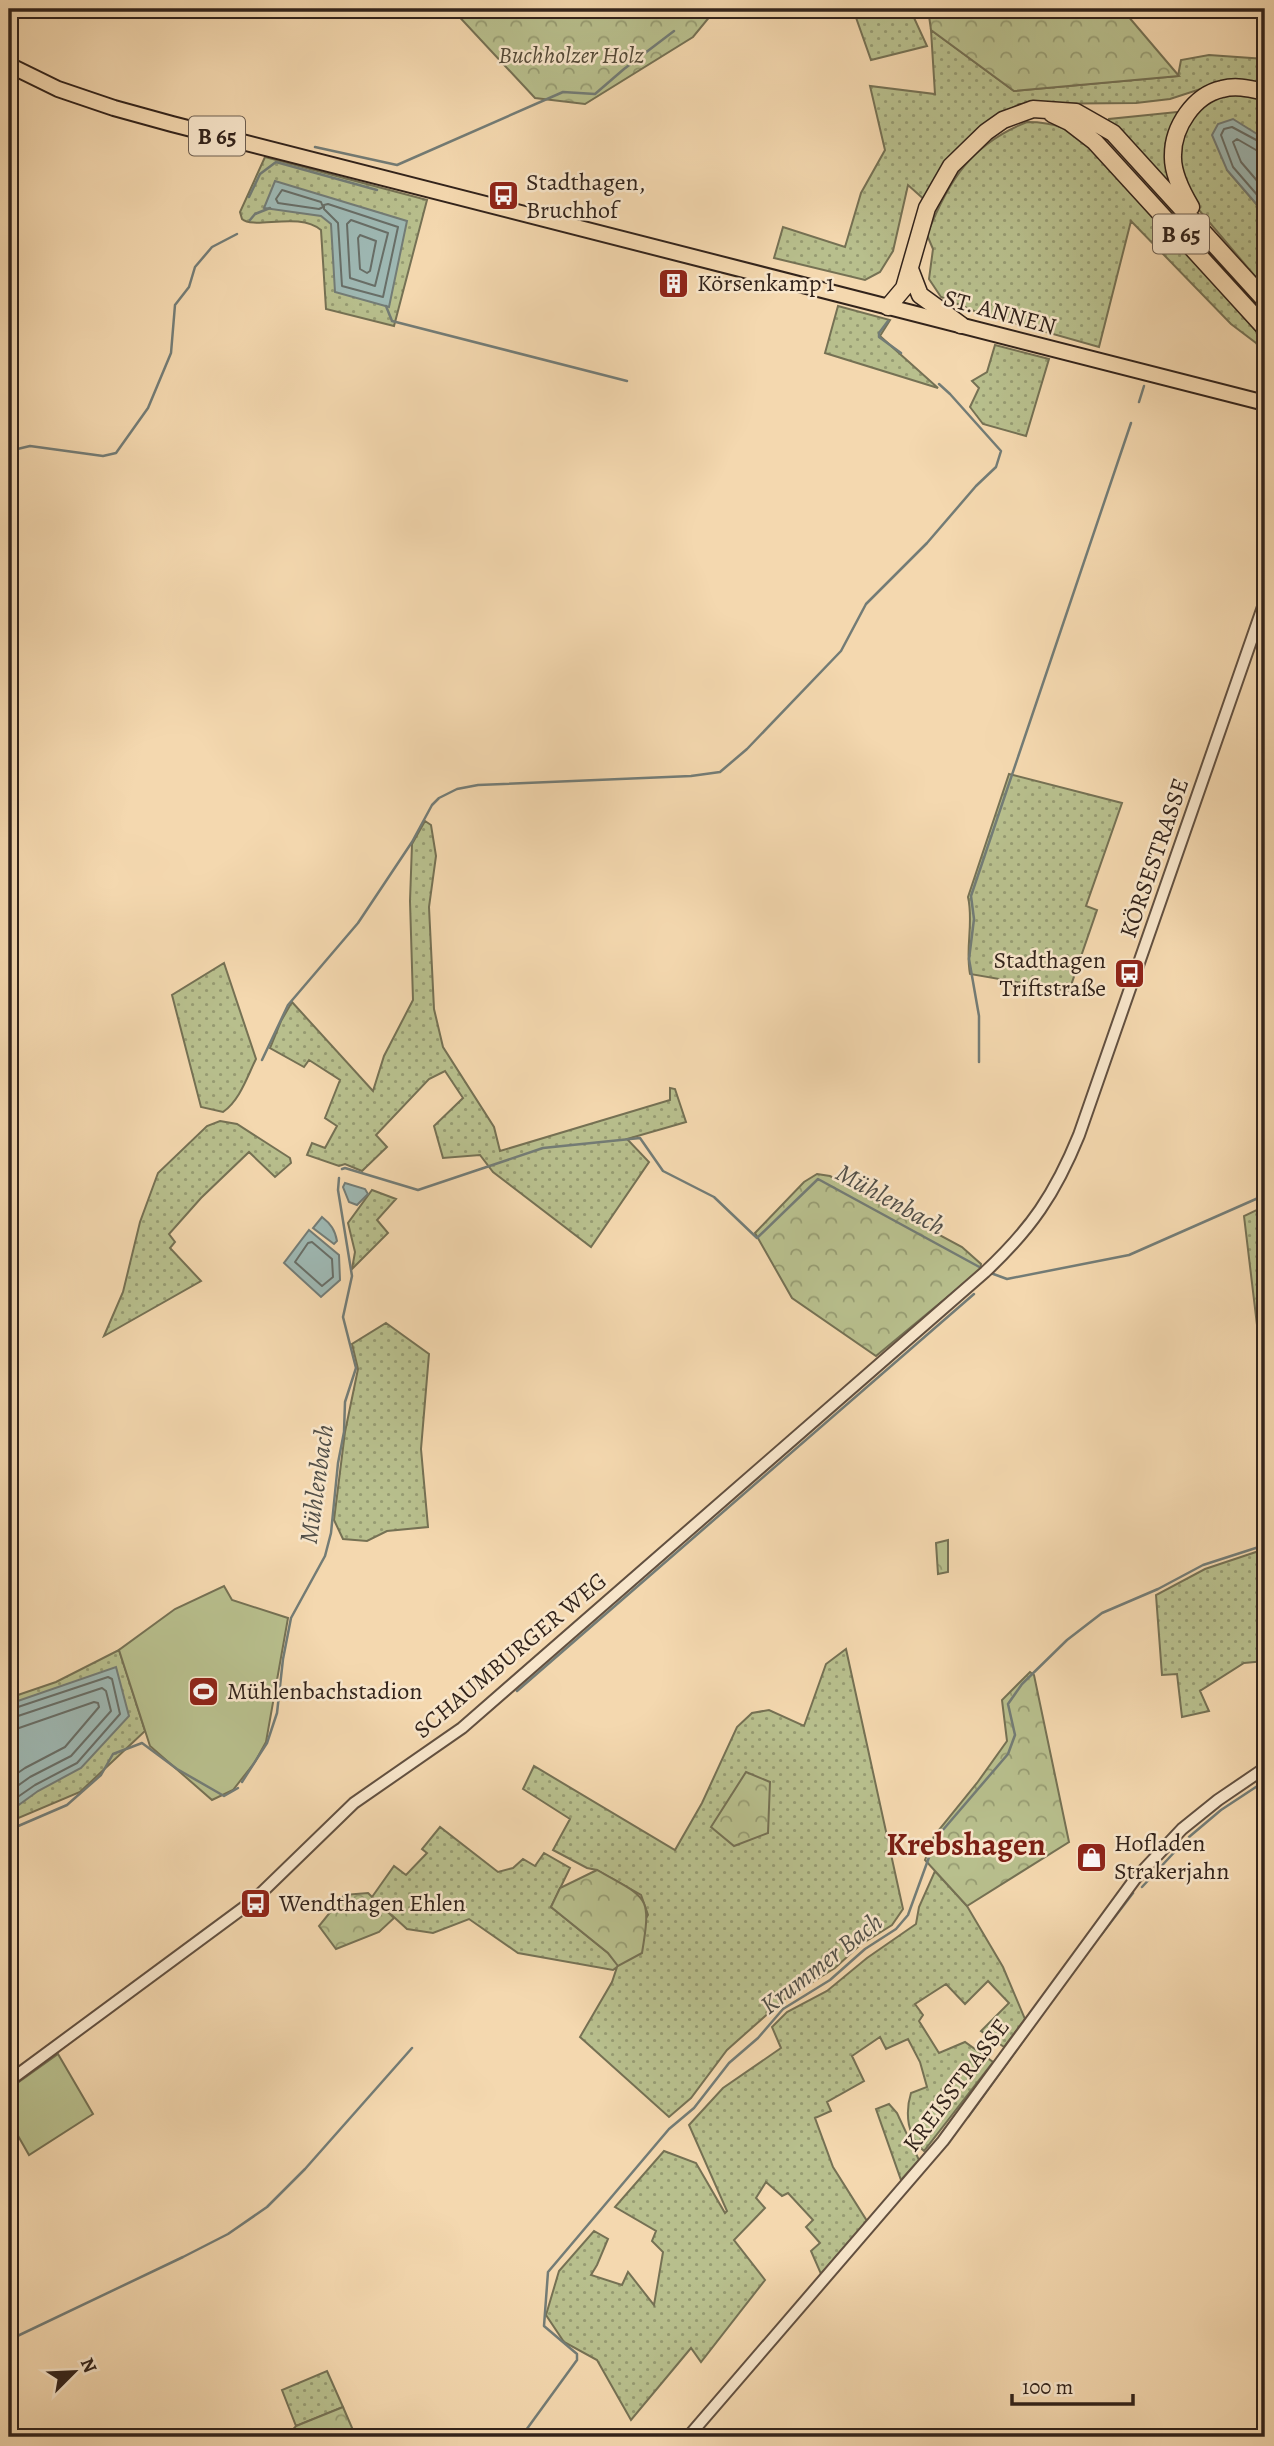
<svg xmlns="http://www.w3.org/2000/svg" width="1274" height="2446" font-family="Alegreya,serif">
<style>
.grass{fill:url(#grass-dots);stroke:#757154;stroke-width:2}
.forest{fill:url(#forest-crowns);stroke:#757154;stroke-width:2}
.garden{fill:#b8bf8d;stroke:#757154;stroke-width:2}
.water{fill:#9eb8b3;stroke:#737c76;stroke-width:2}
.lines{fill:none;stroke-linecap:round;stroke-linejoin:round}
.shore{stroke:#686e67;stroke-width:2}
.stream{stroke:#737c76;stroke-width:2.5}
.minor-casing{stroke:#625040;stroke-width:14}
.major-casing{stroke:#32231b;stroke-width:18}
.highway-casing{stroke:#32231b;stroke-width:19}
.minor{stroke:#f8e6cb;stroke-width:10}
.major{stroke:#f4d8af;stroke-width:14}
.highway{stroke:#f4d8af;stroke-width:16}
.labels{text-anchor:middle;stroke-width:5;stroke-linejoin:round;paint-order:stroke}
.shield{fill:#f8e6cb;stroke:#6d5e50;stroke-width:2}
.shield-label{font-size:23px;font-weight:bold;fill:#32231b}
.park-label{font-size:24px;font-style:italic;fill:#544a38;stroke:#f8e6cb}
.poi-label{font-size:24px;fill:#32231b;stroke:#f8e6cb;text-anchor:start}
.street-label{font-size:24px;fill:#32231b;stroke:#f8e6cb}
.water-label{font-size:26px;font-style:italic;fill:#525049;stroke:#f8e6cb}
.district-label{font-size:32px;font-weight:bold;fill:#7a1f14;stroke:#f8e6cb}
</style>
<defs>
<pattern id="grass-dots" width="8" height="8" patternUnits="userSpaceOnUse" patternTransform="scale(1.75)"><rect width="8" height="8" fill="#b8bf8d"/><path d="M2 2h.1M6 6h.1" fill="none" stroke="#969b72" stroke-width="1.8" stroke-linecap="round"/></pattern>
<pattern id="forest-crowns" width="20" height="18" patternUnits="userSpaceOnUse" patternTransform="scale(1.75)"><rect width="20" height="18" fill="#b8bf8d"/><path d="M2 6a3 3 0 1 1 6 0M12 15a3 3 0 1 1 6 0" fill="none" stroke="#969b72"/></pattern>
</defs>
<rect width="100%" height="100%" fill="#f4d8af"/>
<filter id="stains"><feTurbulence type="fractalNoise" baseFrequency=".00286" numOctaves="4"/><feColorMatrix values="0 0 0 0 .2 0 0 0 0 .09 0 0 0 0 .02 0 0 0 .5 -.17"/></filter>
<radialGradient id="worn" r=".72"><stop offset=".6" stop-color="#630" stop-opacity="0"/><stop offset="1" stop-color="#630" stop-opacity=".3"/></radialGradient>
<path class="grass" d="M853 9H910L927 46 871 60Z
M931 30 1014 91 1178 76 1181 60 1209 55 1265 59V86L1222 82 1170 99 1136 103 1019 104 978 128 957 149 940 172 926 201 908 185 893 251 880 272 865 280 774 258 783 227 845 247 861 193 885 150 870 86 935 94Z
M1242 92 1265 97V139L1260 134 1227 170 1265 214V288L1193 203 1177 156 1181 133 1207 101 1224 95Z
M1177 112 1180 115 1171 182 1169 184 1108 122 1109 119Z
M1027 122C1057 122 1068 129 1091 146L1265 341V356L1256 343 1231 324 1131 221 1099 347 979 313 941 297 929 279 933 249 927 235C948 181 971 144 1027 122Z
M265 157 427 200 394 326 326 309 321 230C299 211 254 230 242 219L240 212Z
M838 306 890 320 880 336 938 388 825 353Z
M995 345 1049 359 1026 436 983 424 970 407 979 388 972 381 987 372Z
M1009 774 1122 803 1086 906 1097 910 1069 991 970 974C965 947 974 923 968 897Z
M425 821 431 825 436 856 429 907 434 1009 443 1047 494 1127 500 1151 670 1100V1088L675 1089 686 1122 627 1139 649 1162 591 1247 493 1172 480 1155 443 1158 434 1126 463 1098 445 1071 429 1079 376 1135 387 1147 362 1171 345 1164 339 1166 307 1155 312 1143 325 1148 337 1126 325 1118 340 1080 309 1060 304 1067 270 1048 281 1021 292 1002 373 1091 384 1056 413 1000 410 901 412 844Z
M224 963 256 1059C247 1077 240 1100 223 1112L201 1107 172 995Z
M220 1121 237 1124 290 1158 291 1163 275 1177 249 1152 201 1198 169 1234 175 1242 170 1248 201 1281 104 1336 123 1292 140 1222 158 1173 207 1126Z
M372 1190 396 1199 377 1220 388 1233 352 1269 355 1252 348 1223Z
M1265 1206V1392L1244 1216Z
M386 1323 429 1354 421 1449 428 1527 387 1531 367 1541 343 1539 334 1520 345 1432 358 1369 352 1344Z
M1265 1549V1661L1244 1663 1200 1691 1209 1711 1182 1717 1177 1674 1162 1675 1156 1595 1205 1569Z
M846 1649 903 1909 892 1925 860 1945 835 1968 782 2001 727 2050 691 2098 669 2117 580 2037 612 1982 617 1967 613 1970 518 1953 469 1919 433 1933 407 1929 372 1897 394 1866 406 1875 427 1853 422 1849 440 1827 498 1872 513 1868 523 1859 535 1866 544 1853 570 1868 551 1907 608 1953 618 1965 648 1915 641 1895 597 1870 587 1868 553 1850 570 1819 523 1789 534 1766 675 1850 702 1803 737 1727 752 1713 769 1710 804 1726 826 1664Z
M119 1650 145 1731 80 1792 9 1822V1698L56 1682Z
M935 1871 967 1906 1003 1967 1025 2019 1004 2047 981 2031 1009 2003 988 1981 965 2004 946 1984 915 2004 923 2015 919 2021 939 2053 965 2042 993 2062 924 2151C907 2138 905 2112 911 2093L927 2087 920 2062 908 2039 886 2049 880 2037 852 2056 864 2081 827 2102 831 2111 815 2118 833 2167 867 2221 821 2274 811 2251 820 2243 806 2227 813 2220 788 2193 782 2196 766 2182 756 2198 765 2208 734 2240 765 2280 701 2362 691 2348 631 2420 597 2360 564 2342 546 2315 559 2271 594 2231 608 2239 597 2265 591 2275 622 2285 628 2272 654 2305 663 2252 652 2241 656 2231 615 2207 664 2151 696 2163 725 2213 727 2211 689 2125 723 2088 781 2048 772 2027 787 2012 827 1991 867 1958 916 1924 919 1907Z
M889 2104 897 2113 919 2160 901 2180 876 2109Z
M327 2371 343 2407 296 2426 282 2390Z"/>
<path class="forest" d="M452 9H716L693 37 585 104 535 98Z
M928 9H1122L1179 76 1014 91 931 30Z
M817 1174 830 1176 962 1247 981 1264 980 1270 876 1356 792 1298 755 1233 804 1182Z
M948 1540V1572L938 1574 936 1543Z
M1030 1672 1034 1675 1069 1842 967 1906 925 1860 934 1836 977 1783 1007 1741 1002 1700Z
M746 1772 770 1782 768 1833 734 1846 711 1827Z
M597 1870C647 1899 652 1893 642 1953L618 1966 608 1953 551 1907 560 1888Z
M368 1893 394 1918 379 1932 336 1949 319 1926 344 1895Z
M343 2407 356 2437H286L296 2426Z"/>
<path class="garden" d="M224 1586 232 1600 288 1618 266 1742 255 1762 233 1790 212 1800 150 1746 119 1650 175 1609Z
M58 2054 93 2114 29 2155 9 2120V2089Z"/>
<path class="water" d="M1233 119 1265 139V214L1227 170 1212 135 1218 124Z
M275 181 407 221 389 307 335 292 331 224 321 216 264 208Z
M345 1183 365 1189 368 1194 357 1205 349 1202 343 1187Z
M322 1217C331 1224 335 1230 337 1241L334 1244 313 1228Z
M309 1230 339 1255 340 1280 321 1297 284 1263Z
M116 1667 129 1716 81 1768 38 1791 9 1812V1704Z"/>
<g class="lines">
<path class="shore" d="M1265 143 1260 142 1232 127 1224 129 1221 135 1233 167 1265 204
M1265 152 1256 150 1237 139 1233 142 1241 162 1265 190
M282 190 321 202 323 207 319 209 278 203 276 199Z
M328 204 398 227 383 297 342 286 338 223 324 209V205Z
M351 220 388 233 375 286 350 278 347 224Z
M360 235 376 241 370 271 367 273 360 269 358 238Z
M312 1242 332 1259 333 1277 322 1286 295 1262 308 1243Z
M9 1710 108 1677 112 1679 120 1714 77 1763 35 1785 9 1803
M9 1719 102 1688 106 1691 111 1711 71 1756 30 1777 9 1792
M9 1729 19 1728 94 1702 98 1703 99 1707 65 1747 25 1768 9 1779"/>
<path class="stream" d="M315 147 397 165 563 92 595 94 624 69 674 31
M249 197 260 174 276 162 377 190
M250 220 255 214 270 208
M386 306 392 321 627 381
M888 321 879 333V337L901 353
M1139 402 1144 386
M9 451 30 446 103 456 116 453 148 408 171 353 175 305 189 287 195 267 212 247 237 234
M262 1060 288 1005 358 923 412 842 432 805 439 798 457 789 478 785 691 776 720 772 747 749 841 651 866 604 927 543 976 486 996 467 1001 451 950 394 939 384
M979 1062V1016L969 959 974 919 971 896 1131 423
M342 1169 345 1168 418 1190 543 1148 640 1138 663 1171 714 1197 757 1238 818 1179 983 1269
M988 1272 1007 1279 1129 1255 1265 1195
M517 1691 974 1294
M242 1782 267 1743 277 1713 283 1659 291 1618 325 1556 331 1533 338 1463 344 1432 345 1402 356 1368 343 1317 352 1276 338 1190 339 1178
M9 1830 67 1805 101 1775 113 1754 142 1743 177 1769 224 1796 238 1788
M1189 1837 1221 1810 1265 1781
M1142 1887 1181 1845
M1101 1935 1133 1893
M968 2117 1028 2034
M9 2340 183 2257 228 2234 267 2207 305 2169 412 2048
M521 2437 577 2360V2354L544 2326 548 2272 669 2129 694 2108 729 2063 758 2038 783 2009 830 1980 865 1949 896 1929 908 1915 936 1838 1008 1754 1015 1735 1008 1704 1022 1684 1067 1640 1102 1613 1158 1589 1203 1565 1265 1545"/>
<defs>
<path id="minor" d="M9 2081 254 1900 354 1803 462 1728 985 1272C1031 1229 1055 1194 1079 1135L1265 601
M688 2437 943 2141 1135 1879 1182 1829 1218 1800 1265 1768"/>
<path id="major" d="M9 65 58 89 114 108 172 124 1265 403"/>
<path id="highway" d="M1052 114 1069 122 1095 142 1265 328
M1191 207C1182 192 1172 173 1173 155 1173 127 1194 95 1222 89 1237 85 1251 89 1265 92
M910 269 920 295 961 325
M888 307 904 288 927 208 951 166 986 132 1003 120 1033 109 1076 112 1113 133 1265 300"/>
</defs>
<use href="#minor" class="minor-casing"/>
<use href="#major" class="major-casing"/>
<use href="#highway" class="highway-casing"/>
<use href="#minor" class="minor"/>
<use href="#major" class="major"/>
<use href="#highway" class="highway"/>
</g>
<defs>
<symbol id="bus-square" viewBox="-11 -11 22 22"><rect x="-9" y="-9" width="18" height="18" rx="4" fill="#8f2418" stroke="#f8e6cb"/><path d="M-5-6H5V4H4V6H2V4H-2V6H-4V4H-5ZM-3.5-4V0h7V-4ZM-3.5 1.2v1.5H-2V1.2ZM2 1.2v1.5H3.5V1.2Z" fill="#fff"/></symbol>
<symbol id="building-square" viewBox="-11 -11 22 22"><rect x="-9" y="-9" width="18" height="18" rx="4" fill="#8f2418" stroke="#f8e6cb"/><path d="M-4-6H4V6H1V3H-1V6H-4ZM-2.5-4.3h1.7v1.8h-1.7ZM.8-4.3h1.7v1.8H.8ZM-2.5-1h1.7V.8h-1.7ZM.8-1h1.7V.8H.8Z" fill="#fff"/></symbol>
<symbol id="stadium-square" viewBox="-11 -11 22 22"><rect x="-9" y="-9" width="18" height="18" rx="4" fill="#8f2418" stroke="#f8e6cb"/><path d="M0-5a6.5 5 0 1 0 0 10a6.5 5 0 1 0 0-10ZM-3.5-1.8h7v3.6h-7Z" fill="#fff"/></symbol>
<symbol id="shop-square" viewBox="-11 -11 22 22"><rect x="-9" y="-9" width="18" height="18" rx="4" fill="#8f2418" stroke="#f8e6cb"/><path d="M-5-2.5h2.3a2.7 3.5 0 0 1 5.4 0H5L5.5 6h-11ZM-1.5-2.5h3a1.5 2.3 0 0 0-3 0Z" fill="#fff"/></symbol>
</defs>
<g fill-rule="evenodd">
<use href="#bus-square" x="486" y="178" width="35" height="35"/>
<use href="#building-square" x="656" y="266" width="35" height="35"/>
<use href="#bus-square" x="1112" y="956" width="35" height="35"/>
<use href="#stadium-square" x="186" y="1674" width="35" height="35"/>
<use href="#shop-square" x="1074" y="1840" width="35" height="35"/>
<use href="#bus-square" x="238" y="1886" width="35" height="35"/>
</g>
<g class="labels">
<g class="shield">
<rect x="189" y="116.5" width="56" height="39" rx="5"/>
<rect x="1153" y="214.5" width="56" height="39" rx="5"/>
</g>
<g class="shield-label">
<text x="217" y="144">B 65</text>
<text x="1181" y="242">B 65</text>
</g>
<g class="park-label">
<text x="571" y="63">Buchholzer Holz</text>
</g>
<g class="poi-label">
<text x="526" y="190">Stadthagen,<tspan x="526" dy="28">Bruchhof</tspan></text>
<text x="697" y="291">Körsenkamp 1</text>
<text x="1106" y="968" text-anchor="end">Stadthagen<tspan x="1106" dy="28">Triftstraße</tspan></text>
<text x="227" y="1699">Mühlenbachstadion</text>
<text x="1114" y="1851">Hofladen<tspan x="1114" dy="28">Strakerjahn</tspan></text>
<text x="279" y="1911">Wendthagen Ehlen</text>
</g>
<g class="street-label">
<text transform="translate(1000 312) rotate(15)" y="8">ST. ANNEN</text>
<text transform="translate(1154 858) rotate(-71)" y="8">KÖRSESTRASSE</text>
<text transform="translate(510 1655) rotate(-40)" y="8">SCHAUMBURGER WEG</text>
<text transform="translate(956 2085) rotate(-53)" y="8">KREISSTRASSE</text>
</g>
<g class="water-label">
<text transform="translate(891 1199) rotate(29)" y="9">Mühlenbach</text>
<text transform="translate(316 1484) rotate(-82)" y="9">Mühlenbach</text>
<text transform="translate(821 1963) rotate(-38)" y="9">Krummer Bach</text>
</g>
<g class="district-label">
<text x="966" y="1855">Krebshagen</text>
</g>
</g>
<rect width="1274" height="2446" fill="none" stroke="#f4d8af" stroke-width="35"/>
<rect x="10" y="10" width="1253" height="2425" fill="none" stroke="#32231b" stroke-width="3.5"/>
<rect x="18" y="18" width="1239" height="2411" fill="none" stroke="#32231b" stroke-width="2"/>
<g transform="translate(74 2372) rotate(66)" stroke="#f8e6cb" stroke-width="5" paint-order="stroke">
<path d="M0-5L12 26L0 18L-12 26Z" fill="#32231b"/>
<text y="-10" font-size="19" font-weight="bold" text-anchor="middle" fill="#32231b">N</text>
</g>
<path d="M1012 2394v10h121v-10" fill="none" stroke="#32231b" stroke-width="3.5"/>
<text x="1022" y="2394" font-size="21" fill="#32231b" stroke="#f8e6cb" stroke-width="5" paint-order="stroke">100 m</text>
<rect width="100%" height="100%" filter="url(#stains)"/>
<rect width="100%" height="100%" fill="url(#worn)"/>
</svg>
